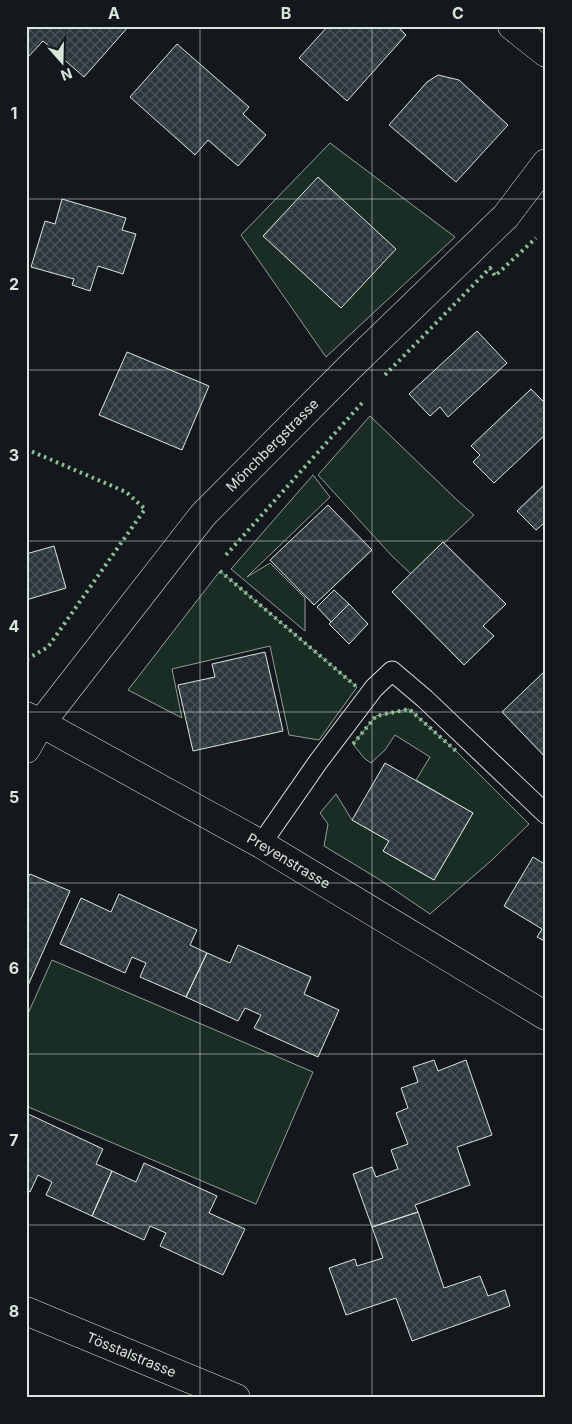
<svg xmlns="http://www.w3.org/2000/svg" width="572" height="1424" font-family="Inter,sans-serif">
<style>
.green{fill:#1a2d24;stroke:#939e99}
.building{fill:url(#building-cross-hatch);stroke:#d8e6dc}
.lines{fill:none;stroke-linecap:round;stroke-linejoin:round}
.service-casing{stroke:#d8e6dc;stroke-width:21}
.minor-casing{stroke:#d8e6dc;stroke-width:29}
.secondary-casing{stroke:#d8e6dc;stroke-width:29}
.service{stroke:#14181c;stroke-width:19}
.minor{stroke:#14181c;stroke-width:28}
.secondary{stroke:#14181c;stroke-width:28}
.hedge{stroke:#8ac095;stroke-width:4;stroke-dasharray:2.5 4;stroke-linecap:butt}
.grid{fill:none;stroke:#d8e6dc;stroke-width:1;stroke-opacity:0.55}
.labels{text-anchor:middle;stroke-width:4;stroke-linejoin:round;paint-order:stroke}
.street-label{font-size:14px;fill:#d8e6dc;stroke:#14181c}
.neatline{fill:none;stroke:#d8e6dc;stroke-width:2}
.grid-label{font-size:16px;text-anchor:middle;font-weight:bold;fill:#d8e6dc}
</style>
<defs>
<pattern id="building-cross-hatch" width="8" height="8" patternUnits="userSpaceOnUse" patternTransform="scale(1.25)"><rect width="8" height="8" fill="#2c363c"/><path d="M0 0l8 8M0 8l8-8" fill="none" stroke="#4a5358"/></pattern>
</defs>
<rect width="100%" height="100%" fill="#14181c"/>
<path class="green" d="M330 143 455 237 326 357 241 235Z
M370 416 457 500 474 515 411 574 392 556 318 475Z
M313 475 330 497 247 577 270 563 305 598V631L231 569Z
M220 571 357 687 319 740 289 735 270 646 172 669 182 718 128 690Z
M409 709 456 751 529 824 493 859 430 914 377 878 324 846 328 824 320 813 336 794 352 820 389 841 383 851 434 880 473 813 416 780 430 757 395 735 385 750 371 763 364 758 353 744 376 716Z
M52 960 313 1072 256 1204 26 1106V1018Z"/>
<path class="building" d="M26 26H129L84 77 43 41 28 57 26 55Z
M328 26H397L406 35 347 101 299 58Z
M177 44 249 107 243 114 266 135 238 166 208 140 195 155 130 97Z
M438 75 459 80 508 125 456 182 389 125 427 82Z
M318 177 396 249 341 308 263 236Z
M62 199 126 218 122 230 136 234 123 274 98 266 90 291 72 285 74 279 31 267 45 221 55 224Z
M477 331 507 363 448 417 440 407 430 416 409 394Z
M127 352 209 386 182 450 99 415Z
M531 389 546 404V434L494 483 473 462 480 455 471 446Z
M546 483V527L543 524 536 530 517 511Z
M328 505 372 550 314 605 270 560Z
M443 542 506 604 483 626 494 636 464 665 392 592Z
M54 546 66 588 26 600V554Z
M334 590 349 604 331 622 317 607Z
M349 604 368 624 349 644 329 624Z
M265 652 283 731 193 751 178 685 215 677 212 664Z
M546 670V758L502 712Z
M385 763 473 813 434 880 383 851 389 841 352 820Z
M533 857 546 865V942L537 937 542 929 504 906Z
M30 874 70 891 26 990V882Z
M119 894 197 930 190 945 207 953 186 997 140 977 146 963 132 957 125 973 60 944 81 898 111 912Z
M238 945 311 977 304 994 339 1010 318 1057 254 1028 261 1015 245 1008 238 1021 186 997 207 953 230 963Z
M434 1060 438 1071 466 1060 492 1135 457 1147 470 1185 415 1205 418 1212 372 1227 353 1174 372 1167 376 1177 398 1169 391 1150 408 1144 396 1113 408 1108 401 1088 418 1082 413 1067Z
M26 1113 103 1149 96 1164 112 1171 92 1216 46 1195 52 1182 38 1175 30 1192 26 1190Z
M144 1163 217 1196 209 1213 245 1229 223 1275 160 1246 166 1233 150 1226 144 1240 92 1216 112 1171 136 1182Z
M418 1212 444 1288 480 1276 488 1296 505 1290 510 1306 412 1341 396 1298 346 1315 329 1268 355 1259 357 1266 383 1258 372 1227Z"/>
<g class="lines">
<defs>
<path id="service" d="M261 844 318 762 374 688 392 671 425 699 546 814"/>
<g id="minor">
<path d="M512 26 546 53"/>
<path id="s1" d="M26 716 41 723 261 844 546 1016"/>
<path id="s2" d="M26 749 41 723 203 515 353 364 506 216 546 163"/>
</g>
<g id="secondary">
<path id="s3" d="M26 1311 236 1398"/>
</g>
</defs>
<use href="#service" class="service-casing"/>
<use href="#minor" class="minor-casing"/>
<use href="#secondary" class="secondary-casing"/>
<use href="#service" class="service"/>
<use href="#minor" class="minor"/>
<use href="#secondary" class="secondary"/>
<path class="hedge" d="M385 375 490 268 495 276 536 238
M26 449 126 492 145 509 48 647 29 658 26 659
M226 555 362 403
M220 571 357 687
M353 744 376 716 409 709 456 751"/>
</g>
<path class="grid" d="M200 26V1398M372 26V1398M26 199H546M26 370H546M26 541H546M26 712H546M26 883H546M26 1054H546M26 1225H546"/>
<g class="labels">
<g class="street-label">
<text dy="5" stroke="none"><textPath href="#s2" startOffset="392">Mönchbergstrasse</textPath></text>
<text dy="5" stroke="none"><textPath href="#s1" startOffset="300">Preyenstrasse</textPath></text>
<text dy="5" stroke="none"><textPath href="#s3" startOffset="114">Tösstalstrasse</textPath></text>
</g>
</g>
<rect width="572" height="1424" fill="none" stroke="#14181c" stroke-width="55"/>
<g transform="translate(62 62) rotate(160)" stroke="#14181c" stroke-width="4" paint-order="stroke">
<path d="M0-4L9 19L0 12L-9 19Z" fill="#d8e6dc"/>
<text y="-8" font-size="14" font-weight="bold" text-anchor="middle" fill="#d8e6dc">N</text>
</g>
<rect x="28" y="28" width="516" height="1368" class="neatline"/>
<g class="grid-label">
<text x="114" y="19">A</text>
<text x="286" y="19">B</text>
<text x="458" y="19">C</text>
<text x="14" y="119">1</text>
<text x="14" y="290">2</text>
<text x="14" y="461">3</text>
<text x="14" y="632">4</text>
<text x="14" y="803">5</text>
<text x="14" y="974">6</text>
<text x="14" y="1146">7</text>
<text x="14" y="1317">8</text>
</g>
</svg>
